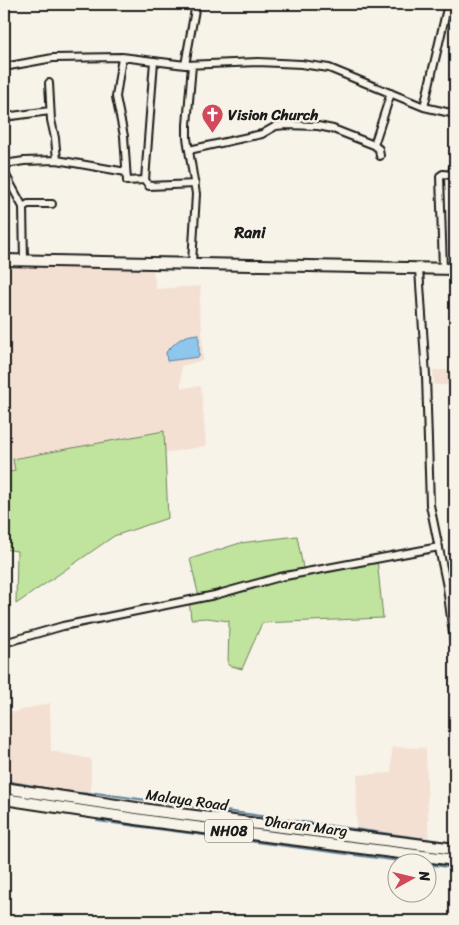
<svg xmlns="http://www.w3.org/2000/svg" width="459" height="925" font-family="Sriracha,sans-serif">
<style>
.built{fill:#f3e0d2}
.green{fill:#c0e49e;stroke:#6e805d}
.water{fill:#8ec6ed;stroke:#608299}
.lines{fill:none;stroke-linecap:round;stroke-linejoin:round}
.stream{stroke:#608299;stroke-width:2}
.minor-casing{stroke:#1c1c1c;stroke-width:10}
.primary-casing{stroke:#1c1c1c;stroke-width:14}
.minor{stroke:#f7f3e8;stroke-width:6}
.primary{stroke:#f7f3e8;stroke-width:10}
.labels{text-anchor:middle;stroke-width:5;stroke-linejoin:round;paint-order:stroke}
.shield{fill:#f7f3e8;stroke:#5e5c59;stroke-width:1}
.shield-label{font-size:14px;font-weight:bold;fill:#1c1c1c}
.poi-label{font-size:15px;font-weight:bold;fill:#1c1c1c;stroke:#f7f3e8;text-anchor:start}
.street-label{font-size:15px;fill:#1c1c1c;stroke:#f7f3e8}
.neighbourhood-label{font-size:16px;font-weight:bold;fill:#1c1c1c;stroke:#f7f3e8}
</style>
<rect width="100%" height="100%" fill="#f7f3e8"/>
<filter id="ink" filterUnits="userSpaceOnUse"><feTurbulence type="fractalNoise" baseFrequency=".02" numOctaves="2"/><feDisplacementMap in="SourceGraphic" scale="10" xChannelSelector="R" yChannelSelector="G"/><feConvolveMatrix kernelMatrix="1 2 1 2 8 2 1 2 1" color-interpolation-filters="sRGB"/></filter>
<g filter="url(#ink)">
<path class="built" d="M4 260 152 264 156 289 201 286 199 312 202 326 203 360 181 366V388L201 386 206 446 164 453V432L14 459 15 471 4 473Z
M433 370H455V385H434Z
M4 703 6 714 50 703 51 751 91 759V811L4 799Z
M392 747 426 748 429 857 356 848 357 775 391 773Z
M455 752V800H451L449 754Z"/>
<path class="green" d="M164 431 168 518 114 536 16 604 17 551 4 549V473L15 471 13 459Z
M297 536 304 573 377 559 383 618 262 623 242 669 228 665 229 621 207 618 191 619 189 599 199 597 190 559 240 543Z"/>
<path class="water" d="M199 334V357L167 361 166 352C178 340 182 335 199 334Z"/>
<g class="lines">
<path class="stream" d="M4 781C21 783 85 797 96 793L455 843
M97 821 400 861
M408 862H410
M426 864 455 868"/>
<defs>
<path id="minor" d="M122 57 116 97 124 136 127 181 145 180
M154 61 145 180 149 186 195 184
M185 65 196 4
M192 65 187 125V138L196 194 192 263
M4 67 53 58 122 57 185 65 258 62 301 64 329 68 424 107 455 114
M49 83 51 120 55 138 57 160
M424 107 448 4
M4 117 50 111
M374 145 391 93
M189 150 262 134 276 126 286 125 318 126 333 129 374 145 379 149 380 156
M4 164 24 161 57 160 126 172
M4 172 23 207 24 261
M23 207 28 204H52
M419 269 426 376 430 505 447 587 455 649
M443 269 440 176 443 174 451 175 455 162
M4 643 63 626 215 595 280 577 439 547
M4 810 5 799"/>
<path id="primary" d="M4 260 455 269
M4 788 156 811 455 849
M4 799 156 822 455 860"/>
</defs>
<use href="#minor" class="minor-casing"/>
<use href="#primary" class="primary-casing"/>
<use href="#minor" class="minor"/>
<use href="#primary" class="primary"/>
</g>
</g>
<defs>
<symbol id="church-pin" viewBox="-11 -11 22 30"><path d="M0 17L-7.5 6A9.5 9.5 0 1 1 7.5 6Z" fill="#d1495b" stroke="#f7f3e8"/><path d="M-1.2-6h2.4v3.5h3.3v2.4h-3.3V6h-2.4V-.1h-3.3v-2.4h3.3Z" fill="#fff"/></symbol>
</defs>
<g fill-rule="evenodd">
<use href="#church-pin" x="200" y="102" width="25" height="34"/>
</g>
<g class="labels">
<rect class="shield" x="205" y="819.5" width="48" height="23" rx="4"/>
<g class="shield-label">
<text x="229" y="836">NH08</text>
</g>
<g class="poi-label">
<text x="228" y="120">Vision Church</text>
</g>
<g class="street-label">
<text transform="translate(187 800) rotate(8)" y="5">Malaya Road</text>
<text transform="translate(306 826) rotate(7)" y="5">Dharan Marg</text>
</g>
<g class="neighbourhood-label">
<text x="250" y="238">Rani</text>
</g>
</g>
<rect width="459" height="925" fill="none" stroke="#f7f3e8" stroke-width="20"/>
<rect x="10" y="10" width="439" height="905" fill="none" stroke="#1c1c1c" stroke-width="2" filter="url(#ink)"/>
<g transform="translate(412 878) rotate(82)"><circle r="24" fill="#f7f3e8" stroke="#9f9d96"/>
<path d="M0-4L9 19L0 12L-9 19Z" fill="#d1495b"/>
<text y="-8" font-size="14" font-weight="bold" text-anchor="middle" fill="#1c1c1c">N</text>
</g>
</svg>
